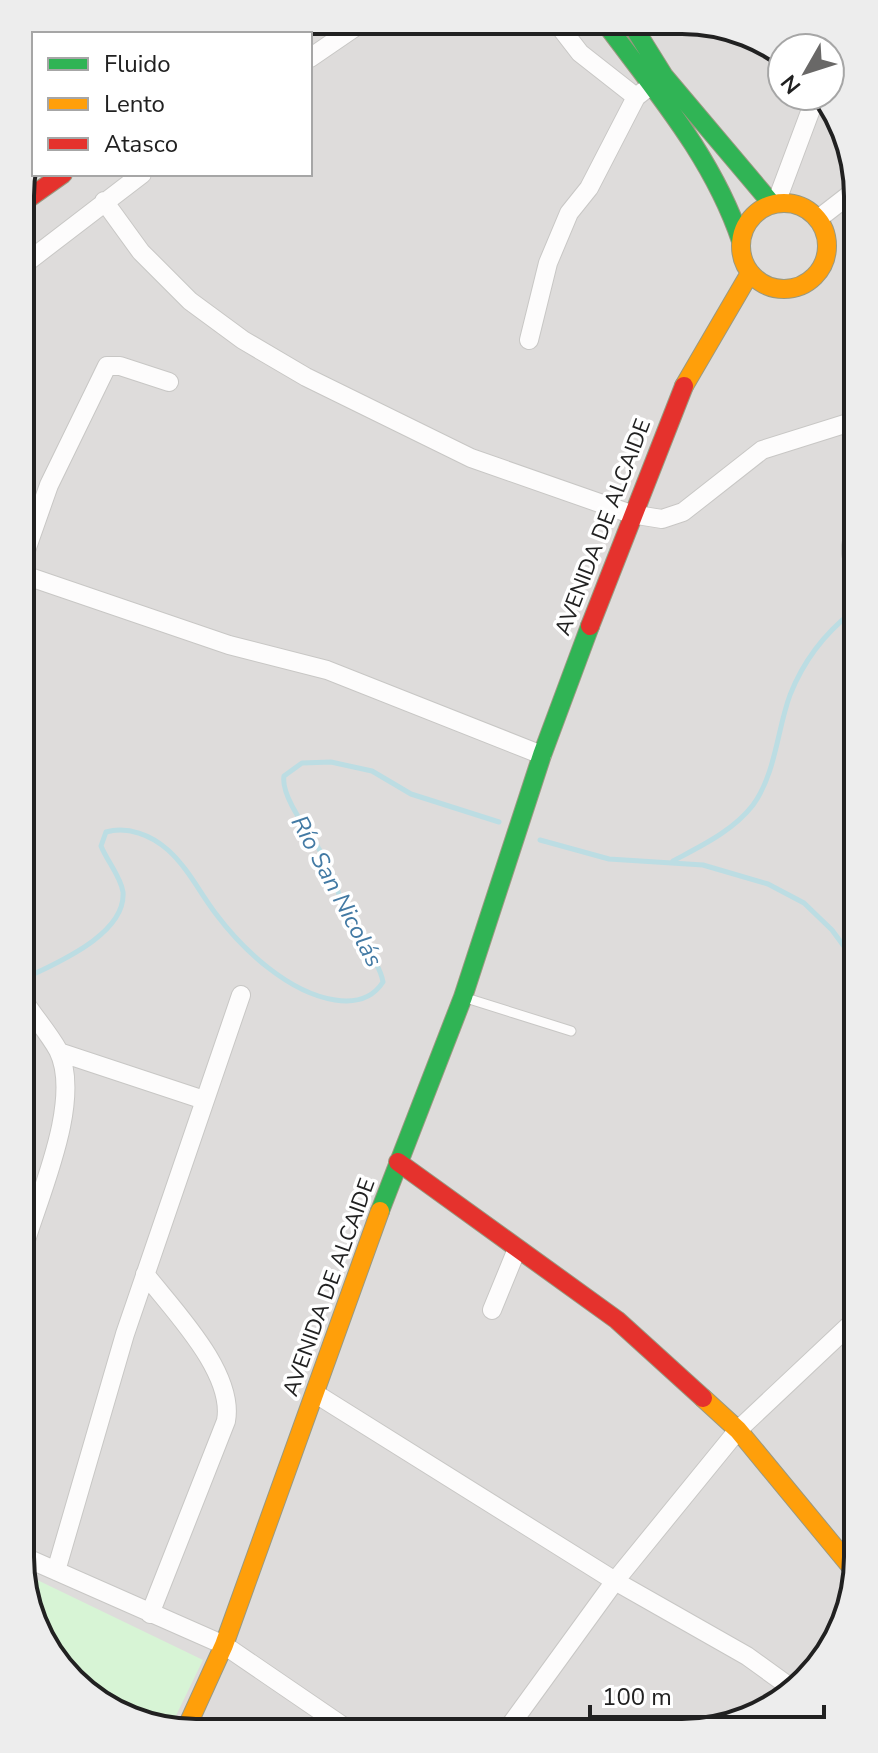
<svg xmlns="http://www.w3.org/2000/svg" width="878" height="1753" font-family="'Nunito Sans',sans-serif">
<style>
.residential{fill:#dedcdb}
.park{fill:#d7f4d5}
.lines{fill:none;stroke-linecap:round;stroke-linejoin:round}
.stream{stroke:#bcdde3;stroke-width:5}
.lane-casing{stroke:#c8c7c5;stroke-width:11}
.street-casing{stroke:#c8c7c5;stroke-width:20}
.fast-casing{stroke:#999980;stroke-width:20}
.slow-casing{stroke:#999980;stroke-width:20}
.jam-casing{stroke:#999980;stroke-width:20}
.lane{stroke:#fdfcfc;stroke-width:9}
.street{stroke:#fdfcfc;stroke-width:18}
.fast{stroke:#30b455;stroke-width:18}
.slow{stroke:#ff9f0a;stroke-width:18}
.jam{stroke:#e5322d;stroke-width:18}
.labels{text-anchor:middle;stroke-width:7;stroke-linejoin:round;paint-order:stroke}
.street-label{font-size:22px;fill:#212121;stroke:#fff}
.water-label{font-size:24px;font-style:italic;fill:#437aa4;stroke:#fff}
.rim{fill:none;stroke:#212121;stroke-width:4}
</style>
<rect width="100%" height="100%" fill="#efece9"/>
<path class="residential" d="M196 20 716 23 782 56V96H819L849 140 858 1569 821 1665 738 1724 173 1731 80 1690 29 1613 21 173 34 132V174H310V34H128Z"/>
<path class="park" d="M29 1576 203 1660 169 1730 80 1690 29 1613Z"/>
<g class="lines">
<path class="stream" d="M540 840 609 859 703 865 768 884 804 903 832 930 854 960
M673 861C701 846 733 831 753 805 776 773 777 730 790 695 803 662 824 634 852 612
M34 974C63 960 126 932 123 892 121 877 107 861 101 846L106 832C128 826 151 835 168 850 188 868 200 893 216 914 243 950 289 993 335 1000 354 1003 372 999 383 982 379 960 361 947 351 928 340 908 339 885 328 864 317 842 280 799 284 776L302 763 331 762 372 771 411 794 499 822"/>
<defs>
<path id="lane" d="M463 997 571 1031"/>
<path id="street" d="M556 22 580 53 636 97 645 90
M310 58 364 21
M104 201 141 252 190 301 243 340 306 377 471 458 631 514 662 519 683 512 762 450 851 422
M776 203 816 96
M818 219 849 195
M22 266 142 174
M529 340 548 263 569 213 589 188 636 97
M851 545V554
M24 556 49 485 107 366H120L169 382
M24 575 229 645 327 670 542 755
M26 1004C36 1019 49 1034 58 1050 82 1098 42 1189 27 1237
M59 1052 204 1100
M145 1274C174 1311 235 1373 226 1421L150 1614
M492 1310 517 1249
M316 1394 615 1581 747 1656 790 1687
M29 1559 224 1645 347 1729
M56 1571 125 1334 241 995
M509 1727 615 1581 738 1430 856 1319"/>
<path id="fast" d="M605 23C657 93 713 158 741 241
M631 23 664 76 772 204
M263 34 282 21
M27 155 34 150
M380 1211 463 997 542 755 590 626"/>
<path id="slow" d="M198 34 217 20
M741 246a43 43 0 1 1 86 0a43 43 0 1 1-86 0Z
M684 386 750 273
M703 1398 738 1430 856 1573
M185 1731 224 1645 380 1211"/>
<path id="jam" d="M22 203 63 174
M590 626 684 386
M398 1162 617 1320 703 1398"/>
</defs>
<use href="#lane" class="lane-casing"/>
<use href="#street" class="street-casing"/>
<use href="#fast" class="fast-casing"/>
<use href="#slow" class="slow-casing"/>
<use href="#jam" class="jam-casing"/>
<use href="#lane" class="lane"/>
<use href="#street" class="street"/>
<use href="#fast" class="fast"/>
<use href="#slow" class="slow"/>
<use href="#jam" class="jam"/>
</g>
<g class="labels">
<g class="street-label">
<text transform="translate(602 527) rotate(-69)" y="8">AVENIDA DE ALCAIDE</text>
<text transform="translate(328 1287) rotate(-70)" y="8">AVENIDA DE ALCAIDE</text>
</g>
<g class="water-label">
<text transform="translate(337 891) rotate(62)" y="8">Río San Nicolás</text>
</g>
</g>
<path d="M0 0H878V1753H0ZM196 34H682A162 162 0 0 1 844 196V1557A162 162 0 0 1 682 1719H196A162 162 0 0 1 34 1557V196A162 162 0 0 1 196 34Z" fill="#ededed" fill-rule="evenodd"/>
<path class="rim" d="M196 34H682A162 162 0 0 1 844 196V1557A162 162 0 0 1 682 1719H196A162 162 0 0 1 34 1557V196A162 162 0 0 1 196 34Z"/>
<rect x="32" y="32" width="280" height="144" fill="#ffffff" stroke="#a6a6a6" stroke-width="2"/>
<rect x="48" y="58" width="40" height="12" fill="#30b455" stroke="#a6a6a6" stroke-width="2"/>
<text x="104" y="72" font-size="24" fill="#212121">Fluido</text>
<rect x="48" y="98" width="40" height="12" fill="#ff9f0a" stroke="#a6a6a6" stroke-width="2"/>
<text x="104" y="112" font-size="24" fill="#212121">Lento</text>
<rect x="48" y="138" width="40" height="12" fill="#e5322d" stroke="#a6a6a6" stroke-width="2"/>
<text x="104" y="152" font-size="24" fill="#212121">Atasco</text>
<g transform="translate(806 72) rotate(231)"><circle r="38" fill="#ffffff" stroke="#a6a6a6" stroke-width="2"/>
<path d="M0-6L14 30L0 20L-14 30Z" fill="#696867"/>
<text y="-12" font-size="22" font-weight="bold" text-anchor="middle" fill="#212121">N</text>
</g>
<path d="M590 1705v12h234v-12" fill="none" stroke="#212121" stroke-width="4"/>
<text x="602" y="1705" font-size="24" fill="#212121" stroke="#ffffff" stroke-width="6" paint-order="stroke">100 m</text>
</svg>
